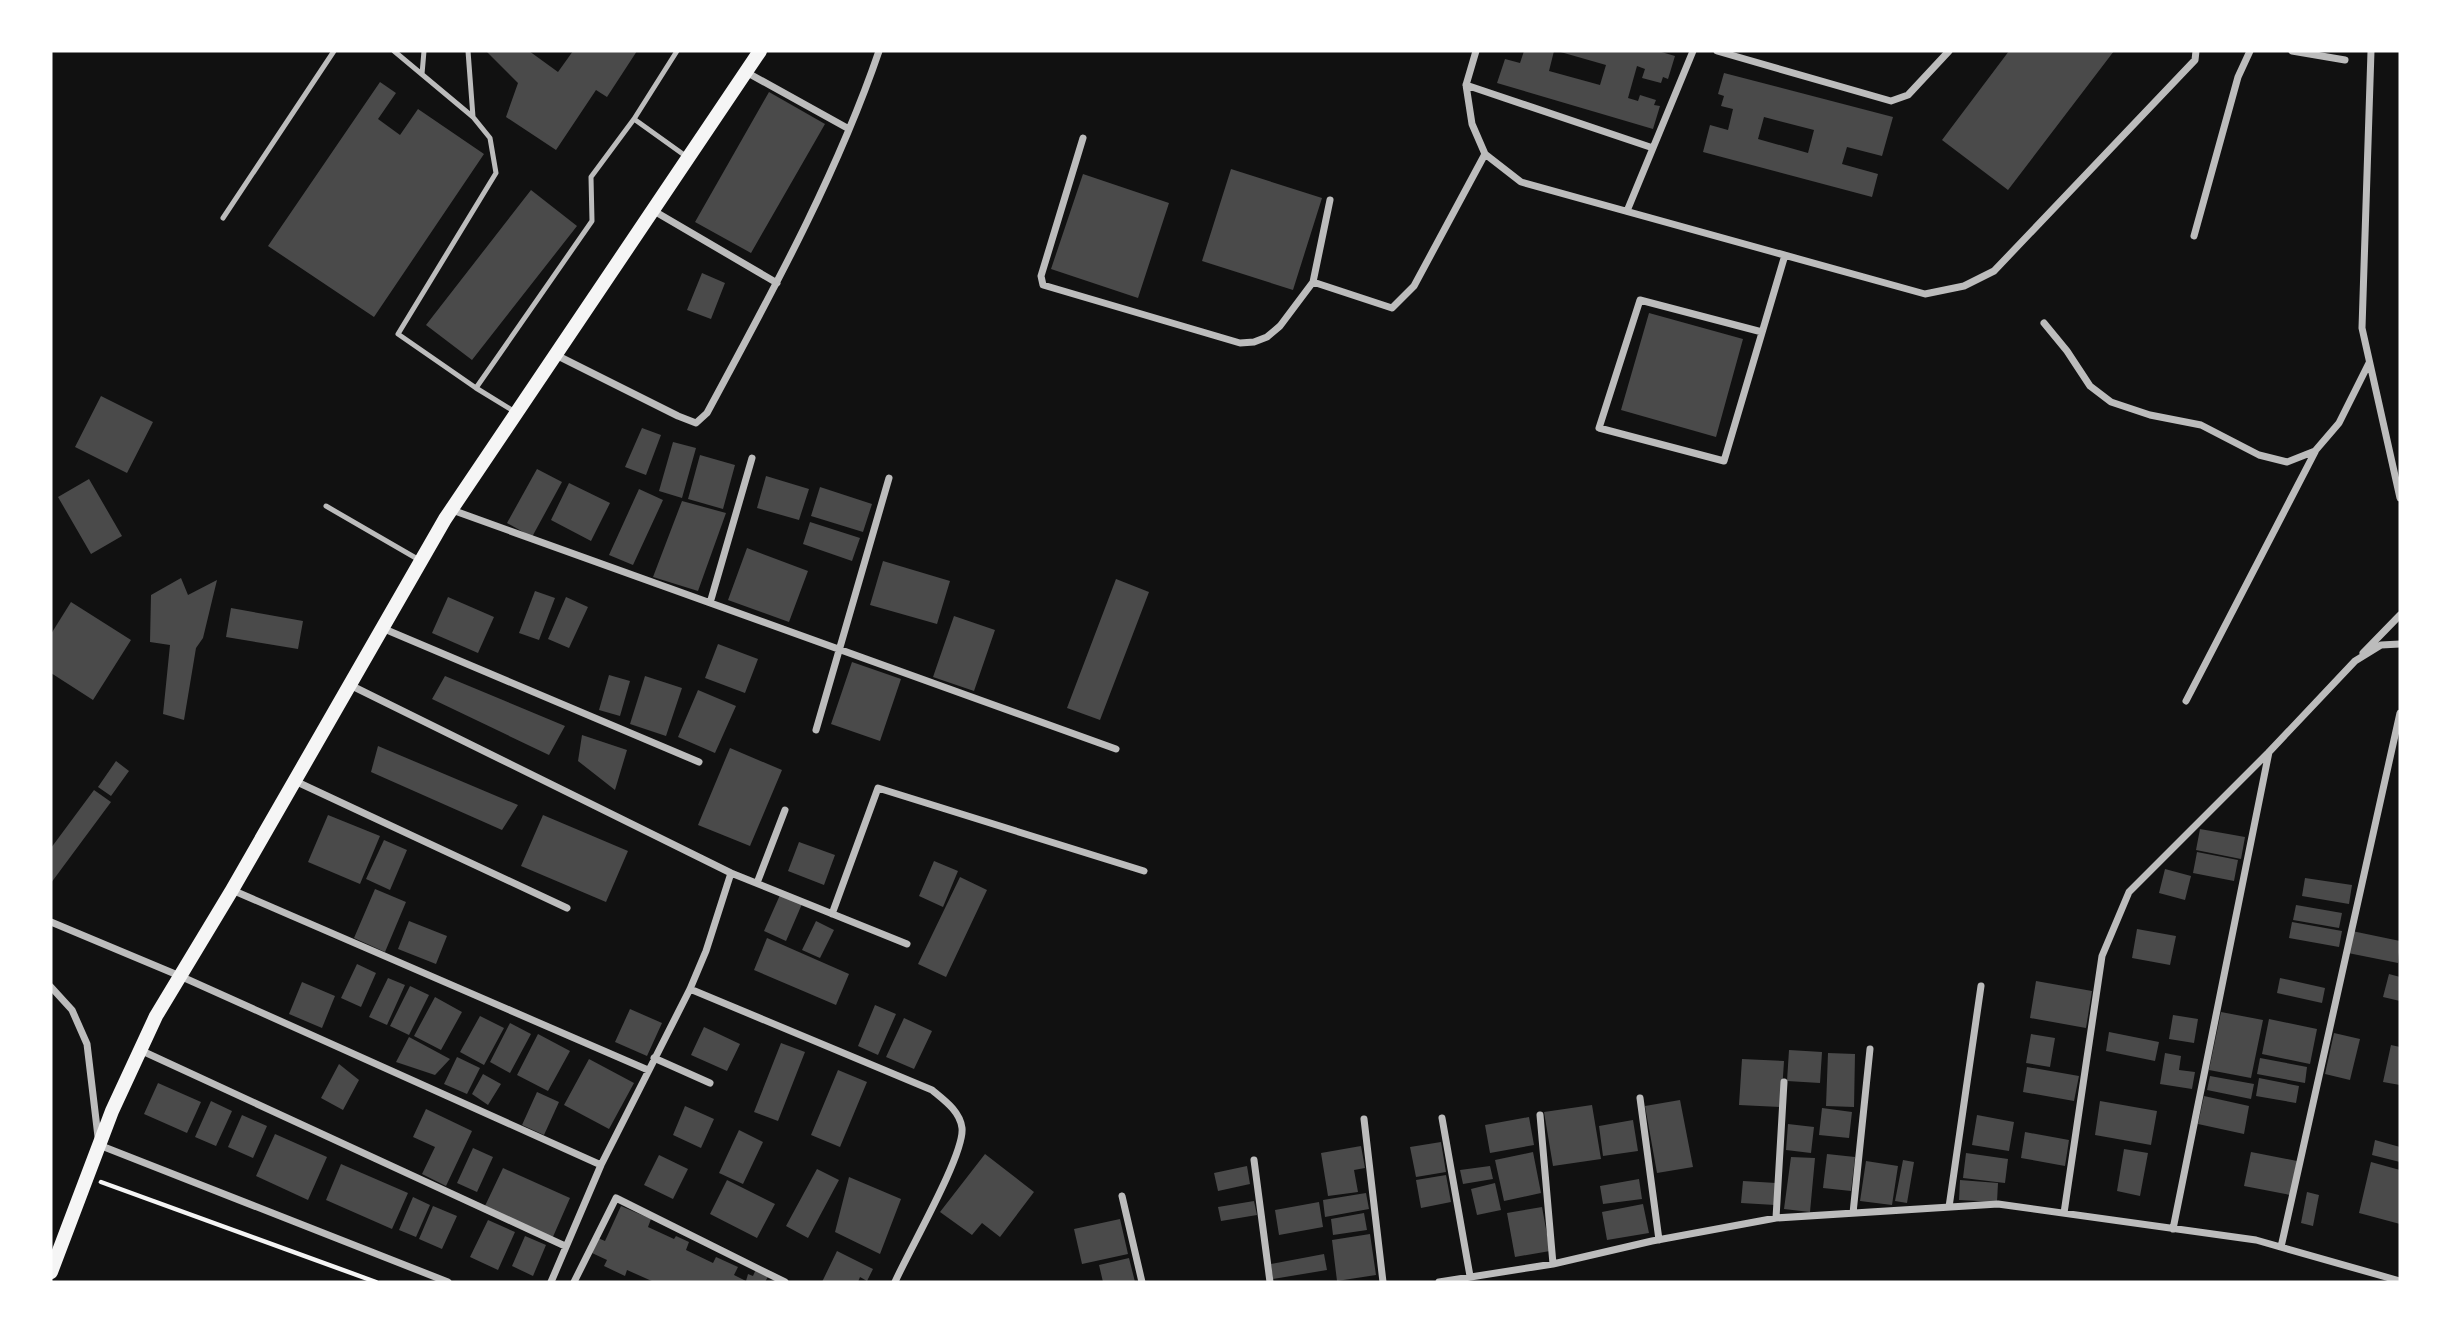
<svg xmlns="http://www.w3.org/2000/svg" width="2451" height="1333" font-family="'Roboto Serif',serif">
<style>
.building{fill:#4a4a4a;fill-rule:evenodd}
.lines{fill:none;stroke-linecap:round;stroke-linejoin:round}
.path{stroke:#f5f5f5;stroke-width:4.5}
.service{stroke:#bcbcbc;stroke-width:5}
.minor{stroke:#bcbcbc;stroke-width:7}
.secondary{stroke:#f5f5f5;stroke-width:14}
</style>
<rect width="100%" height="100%" fill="#111"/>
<path class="building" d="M486 51H529L558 72 573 51H637L607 97 596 90 556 150 506 117 518 83Z
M1524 51H1554L1549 71 1600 85 1606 65 1557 51H1658L1675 56 1668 79 1663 77 1661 83 1642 78 1645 69 1637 66 1628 98 1638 101 1640 95 1656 100 1654 105 1660 106 1653 129 1497 83 1505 59 1520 63Z
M2009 51H2114L2008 190 1942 140Z
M1724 73 1893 117 1882 156 1847 147 1842 164 1878 174 1872 197 1703 152 1710 125 1728 130 1733 109 1721 106 1724 96 1718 94ZM1764 117 1814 130 1808 153 1758 139Z
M380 82 396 93 378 119 400 135 418 109 484 154 374 317 268 246Z
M769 92 825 124 751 253 695 222Z
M1231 169 1322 198 1293 290 1202 261Z
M1083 174 1169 203 1138 298 1051 269Z
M531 190 577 226 472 360 426 325Z
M702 273 725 283 711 319 687 310Z
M1649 313 1743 339 1716 437 1621 410Z
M101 396 153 422 127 473 75 447Z
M642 428 661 435 646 475 625 467Z
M673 442 696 448 682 498 659 491Z
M700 455 735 465 723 509 688 499Z
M537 469 562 482 532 537 507 523Z
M766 476 809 489 799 520 757 508Z
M89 479 122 536 91 554 58 497Z
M569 483 610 503 591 541 551 520Z
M820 487 872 504 863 532 811 516Z
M639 489 663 500 633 565 609 555Z
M682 501 726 513 698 591 653 577Z
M810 522 860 538 852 561 803 544Z
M747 548 808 571 789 622 728 600Z
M883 561 950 581 937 624 870 605Z
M181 578 188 595 217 580 203 638 196 648 184 720 163 714 170 645 150 642 151 595Z
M1116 579 1149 592 1100 720 1067 708Z
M535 591 555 598 539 640 519 633Z
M448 597 494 617 478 653 432 633Z
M566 597 588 607 569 648 548 639Z
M71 602 131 640 93 700 51 673V634Z
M231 608 303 621 298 649 226 637Z
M954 616 995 630 974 691 933 677Z
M718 644 758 659 745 693 705 678Z
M852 662 901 679 880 741 831 724Z
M609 675 630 681 620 716 599 710Z
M445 676 565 726 549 755 432 699Z
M645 676 682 688 666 736 630 724Z
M698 690 736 706 715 753 678 737Z
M582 735 627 750 615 790 578 761Z
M378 746 518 805 502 830 371 772Z
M730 748 782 770 750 846 698 825Z
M116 761 129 771 111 796 98 787Z
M94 790 111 802 51 883V848Z
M328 815 380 836 360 884 308 862Z
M543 815 628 851 606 902 521 866Z
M2200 829 2245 837 2241 859 2196 850Z
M384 840 407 850 390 890 366 879Z
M799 842 835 855 824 885 788 871Z
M2197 852 2238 860 2234 881 2193 873Z
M934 861 958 871 943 907 919 896Z
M2165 869 2191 876 2185 900 2159 893Z
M960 877 987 890 946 977 918 964Z
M2305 878 2352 885 2349 904 2302 896Z
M375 889 406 902 385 952 354 938Z
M780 895 802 904 786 941 764 931Z
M2296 905 2342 913 2339 928 2293 920Z
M409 921 447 936 436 964 398 949Z
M816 921 834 930 820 958 802 950Z
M2292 922 2342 931 2339 947 2289 938Z
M2137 929 2176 936 2170 965 2132 958Z
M2352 931 2400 941 2398 963 2348 953Z
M767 938 849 974 836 1005 754 970Z
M357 964 376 973 361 1007 341 998Z
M2389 974 2400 977V1001L2383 997Z
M388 978 405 985 387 1025 369 1017Z
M2280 978 2325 988 2322 1003 2277 993Z
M2036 981 2092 991 2086 1028 2030 1018Z
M302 982 335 996 322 1028 289 1014Z
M410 986 429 995 409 1035 390 1026Z
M435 997 462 1012 441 1050 414 1036Z
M875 1005 896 1014 878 1055 858 1046Z
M630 1009 662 1023 647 1056 615 1042Z
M2221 1012 2263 1020 2251 1078 2209 1070Z
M2173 1015 2198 1019 2194 1043 2169 1039Z
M480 1016 504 1028 484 1065 460 1052Z
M904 1018 932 1031 914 1069 886 1057Z
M2269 1019 2317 1029 2310 1064 2262 1054Z
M510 1023 531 1034 510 1073 490 1062Z
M704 1027 740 1044 727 1071 691 1055Z
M2109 1032 2159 1042 2155 1061 2106 1051Z
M2334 1033 2360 1039 2350 1080 2325 1074Z
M538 1034 570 1051 548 1091 517 1075Z
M2031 1034 2055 1038 2050 1067 2026 1063Z
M409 1037 450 1059 435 1075 396 1062Z
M781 1043 805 1052 778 1121 754 1112Z
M2391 1045 2400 1047V1085L2383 1082Z
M1789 1050 1822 1052 1820 1083 1787 1081Z
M1828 1053 1855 1054 1854 1107 1826 1106Z
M2165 1053 2181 1056 2179 1070 2195 1072 2192 1089 2160 1084Z
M457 1057 480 1068 467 1094 444 1084Z
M2260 1058 2307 1067 2305 1083 2257 1074Z
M589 1059 634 1083 609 1129 564 1105Z
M1742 1059 1784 1061 1781 1107 1739 1105Z
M339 1064 359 1080 343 1110 321 1098Z
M2027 1067 2079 1076 2074 1101 2023 1092Z
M838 1070 867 1082 840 1147 811 1135Z
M483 1074 501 1084 488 1105 472 1094Z
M2210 1076 2254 1084 2251 1099 2207 1090Z
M2259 1078 2299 1086 2296 1103 2256 1096Z
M158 1083 201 1102 187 1133 144 1114Z
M537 1092 559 1102 544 1135 522 1125Z
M2204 1096 2249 1106 2244 1134 2198 1124Z
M1680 1100 1693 1167 1657 1173 1645 1106Z
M211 1101 232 1111 216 1146 195 1137Z
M2100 1101 2157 1111 2151 1145 2095 1135Z
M1592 1105 1601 1159 1553 1166 1544 1112Z
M685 1106 714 1119 701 1148 673 1135Z
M1822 1108 1852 1112 1849 1138 1819 1135Z
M426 1109 472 1131 446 1186 422 1174 435 1147 413 1137Z
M242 1115 267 1126 253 1158 228 1147Z
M1977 1115 2014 1122 2009 1151 1972 1145Z
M1529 1117 1534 1145 1490 1153 1485 1125Z
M1633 1120 1638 1151 1603 1156 1599 1126Z
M1788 1124 1814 1127 1811 1153 1786 1150Z
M739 1130 763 1142 743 1184 719 1173Z
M2025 1132 2069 1140 2065 1166 2021 1158Z
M275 1134 327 1157 308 1200 256 1176Z
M2375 1140 2400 1147V1162L2372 1155Z
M1441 1142 1446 1172 1416 1177 1410 1147Z
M1361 1146 1365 1168 1354 1170 1358 1192 1328 1196 1321 1153Z
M473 1148 493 1157 477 1192 457 1183Z
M2124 1149 2148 1153 2140 1196 2117 1191Z
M1533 1152 1541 1193 1504 1201 1495 1160Z
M2251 1152 2297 1161 2290 1195 2244 1186Z
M1966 1153 2008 1159 2005 1183 1963 1178Z
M985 1154 1034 1192 1000 1237 982 1223 972 1235 940 1212Z
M1827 1154 1855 1157 1851 1191 1823 1188Z
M659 1155 688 1169 673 1199 644 1185Z
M1791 1157 1815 1158 1810 1212 1784 1209Z
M1903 1160 1914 1162 1907 1203 1895 1201Z
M1866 1161 1898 1166 1892 1205 1860 1201Z
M2371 1162 2400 1170V1224L2359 1213Z
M341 1164 408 1193 392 1229 326 1200Z
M1247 1166 1250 1184 1218 1191 1214 1173Z
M1490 1166 1493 1179 1463 1184 1460 1170Z
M503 1168 570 1198 552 1239 484 1208Z
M817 1169 839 1180 808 1238 786 1226Z
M1446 1175 1451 1202 1421 1208 1416 1180Z
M849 1177 901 1199 880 1254 835 1232Z
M1639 1179 1642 1199 1603 1204 1600 1186Z
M727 1180 775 1204 757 1238 710 1214Z
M1960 1180 1998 1183 1997 1202 1959 1200Z
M1743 1181 1776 1183 1775 1205 1741 1203Z
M1495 1183 1501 1210 1477 1215 1471 1189Z
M2307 1192 2319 1195 2313 1226 2301 1223Z
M1366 1193 1369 1209 1325 1217 1323 1200Z
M413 1197 430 1205 416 1237 399 1230Z
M1254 1201 1257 1215 1221 1221 1218 1207Z
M1319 1202 1323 1227 1279 1235 1275 1210Z
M1643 1204 1649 1233 1607 1240 1602 1212Z
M433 1206 457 1216 442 1249 419 1239Z
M621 1206 651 1219 648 1227 674 1239 676 1236 689 1242 686 1250 713 1263 716 1257 738 1267 734 1275 746 1281 748 1274 753 1276 756 1269 769 1275 765 1282H654L627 1270 625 1276 604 1266 607 1260 592 1253 598 1238 605 1241Z
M1542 1207 1550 1251 1515 1257 1507 1213Z
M1364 1213 1367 1230 1333 1235 1331 1219Z
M1120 1219 1128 1254 1082 1264 1074 1229Z
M488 1220 515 1232 498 1270 470 1257Z
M1370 1234 1376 1275 1337 1281 1332 1240Z
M525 1236 546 1245 533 1276 512 1266Z
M837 1251 873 1269 867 1281 860 1277 858 1282H822Z
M1324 1254 1327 1270 1273 1279 1271 1264Z
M1129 1258 1135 1282H1103L1099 1265Z"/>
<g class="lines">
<path class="path" d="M101 1182 376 1282"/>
<path class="service" d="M394 51 473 117 490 138 496 173 398 334 476 388 592 221 591 177 634 119 677 51
M468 51 473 117
M422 74 424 51
M634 119 687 157
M223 218 334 51
M476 388 515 412
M326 506 421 561"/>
<path class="minor" d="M1476 51 1466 85 1653 148
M1717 51 1891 101 1908 95 1949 51
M2292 51 2345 60
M2371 51 2362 328 2400 498
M746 72 849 129
M1466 85 1472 124 1485 154 1521 182 1925 294 1964 286 1994 271 2195 60 2196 51
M1083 138 1041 276 1043 285 1240 343 1254 342 1267 337 1280 326 1313 282 1330 200
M654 211 777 283
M1627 211 1693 51
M2194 236 2238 77 2250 51
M1313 282 1392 308 1414 286 1485 154
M2044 323 2067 351 2090 386 2111 402 2150 415 2201 425 2259 455 2287 462 2315 451 2339 423 2369 363
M1762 332 1640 300 1599 428 1724 461 1785 255
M556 355 678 416 696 423 707 413C770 296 836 177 879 51
M452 510 1116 749
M710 603 752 458
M382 628 699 762
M2363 653 2400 615
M350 685 731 873 907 944
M2186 701 2315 452
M816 730 889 478
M295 781 567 908
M757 883 785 810
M232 890 648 1070
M832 914 878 788 1144 871
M51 922 180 976 601 1165
M51 987 72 1010 87 1044 99 1145 448 1282
M690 989 932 1090C944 1100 960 1111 962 1128 965 1154 908 1252 895 1282
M140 1050 565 1246
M654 1058 710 1083
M1640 1098 1659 1240
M1540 1115 1553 1264
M1442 1118 1470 1276
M1364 1119 1383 1282
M1254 1160 1270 1282
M1122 1196 1142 1282
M1949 1207 1981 986
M1853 1213 1870 1049
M2064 1213 2102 956 2129 892 2269 752 2355 661 2381 645 2400 644
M1776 1218 1784 1082
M2173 1229 2269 752
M2281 1247 2400 713
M551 1282 601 1165 690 989 706 951 731 873
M574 1282 616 1198 785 1282
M1439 1282 1553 1264 1652 1241 1776 1218 1998 1204 2256 1240 2400 1281"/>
<path class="secondary" d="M51 1272 112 1111 156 1016 232 890 445 519 760 51"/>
</g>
<rect width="2451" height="1333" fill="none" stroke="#ffffff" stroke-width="105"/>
</svg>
